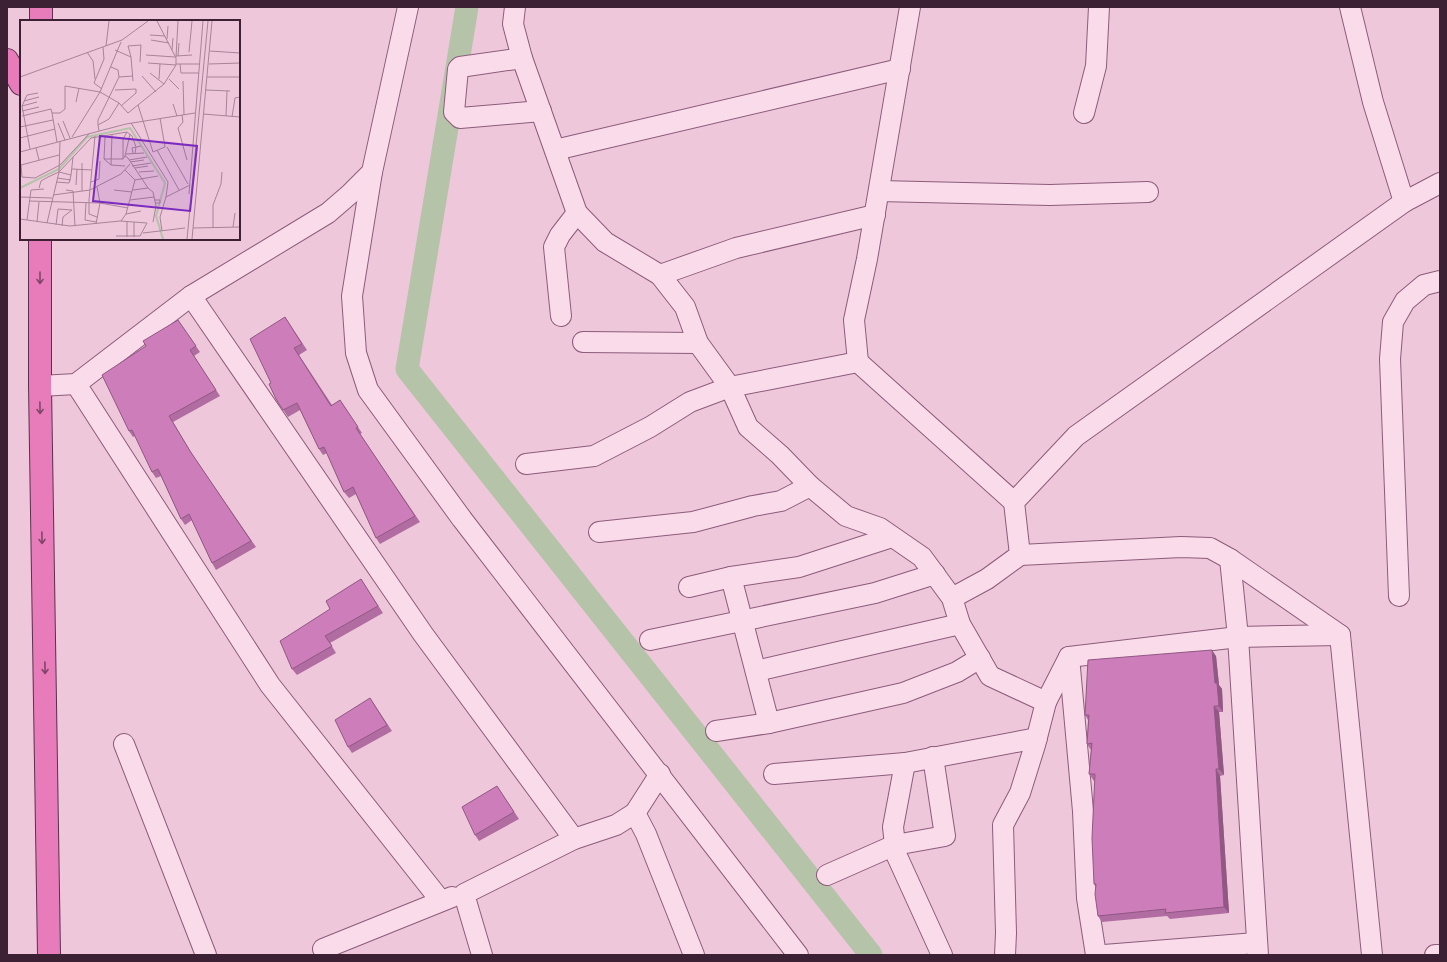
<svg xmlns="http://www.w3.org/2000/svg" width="1447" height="962" font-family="'Times New Roman',serif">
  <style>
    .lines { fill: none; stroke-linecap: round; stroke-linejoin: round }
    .canal { stroke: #b5c3a9; stroke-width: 23 }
    .minor-casing { stroke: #8c5c7b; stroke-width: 22 }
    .trunk-casing { stroke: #5a304e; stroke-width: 24 }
    .minor { stroke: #f9dbea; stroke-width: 20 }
    .trunk { stroke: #e87cba; stroke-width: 22 }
    .wall { fill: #b16ca1 }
    .shaded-wall { fill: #905883 }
    .building { fill: #ce7dbb; stroke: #905883 }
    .oneway { stroke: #814569 }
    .inset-river { fill: none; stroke: #b5c3a9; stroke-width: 2 }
    .inset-road { fill: none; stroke: #a78498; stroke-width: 1 }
    .view { fill: #7b2cbf; fill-opacity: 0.15; stroke: #7b2cbf; stroke-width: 2 }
    .inset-edge { fill: none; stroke: #3c2033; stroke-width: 2 }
  </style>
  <rect width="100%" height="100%" fill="#efc7db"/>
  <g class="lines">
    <path class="canal" d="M467,7L407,369L871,955"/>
    <g class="minor-casing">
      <g id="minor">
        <path d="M515,7L513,24L522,58L577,213L605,242L660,275L736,248L875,215"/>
        <path d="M1350,7L1373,102L1404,202"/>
        <path d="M522,58L460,67L458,69L454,112L460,118L541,111"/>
        <path d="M1084,113L1096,66L1099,7"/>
        <path d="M555,150L900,69"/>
        <path d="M372,172L352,296L356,353L368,390L462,519L798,955"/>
        <path d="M879,191L1050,195L1148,192"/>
        <path d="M660,275L685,307L698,343L730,387L748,427L780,455L810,486L846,516L880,528L922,557L952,598L960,624L990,676L1046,702L1069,657L1238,637L1340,635"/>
        <path d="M191,296L423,634L574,839"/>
        <path d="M561,316L554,247L560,235L577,213"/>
        <path d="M583,342L698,343"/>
        <path d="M858,362L854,320L867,259L910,7"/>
        <path d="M76,384L270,685L441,901"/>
        <path d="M40,386L76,384L191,296L328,213L350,194L372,172L408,7"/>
        <path d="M526,464L594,456L650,427L690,402L730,387L858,362L1014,502"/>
        <path d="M599,532L693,522L753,506L781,501L810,486"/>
        <path d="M1020,555L1181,547L1210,548L1230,559L1238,637L1258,955"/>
        <path d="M1230,559L1340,635L1372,955"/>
        <path d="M731,577L769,723"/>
        <path d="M689,587L731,577L799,567L892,537"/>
        <path d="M1399,596L1390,359L1393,322L1405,301L1424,285L1440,281"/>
        <path d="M952,598L987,579L1020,555L1014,502L1076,436L1404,202L1440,183"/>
        <path d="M650,640L875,593L935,574"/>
        <path d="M1069,657L1083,811L1087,898L1096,955"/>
        <path d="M756,671L960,624"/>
        <path d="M716,731L769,723L903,693L957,672L980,658"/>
        <path d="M124,744L206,955"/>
        <path d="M905,763L893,827L896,854L942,955"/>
        <path d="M774,774L905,763L1037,738"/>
        <path d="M635,813L660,774"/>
        <path d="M827,875L895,845L945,836L933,757"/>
        <path d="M323,949L452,897"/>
        <path d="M482,955L464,894L574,839L616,825L635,813L646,834L694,955"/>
        <path d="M1005,955L1006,933L1003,825L1020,793L1035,745L1046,702"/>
        <path d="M1104,955L1256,943"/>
        <path d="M1435,955H1440"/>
      </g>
    </g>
    <g class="trunk-casing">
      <g id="trunk">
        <path d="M41,21V7"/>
        <path d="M7,60L21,84"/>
        <path d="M40,239V386L49,955"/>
      </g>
    </g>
    <use href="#minor" class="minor"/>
    <use href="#trunk" class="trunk"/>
  </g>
  <g class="wall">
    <path d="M285,317L307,350L299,355L332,405L340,400L362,433L360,434L420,522L380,544L376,538L356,494L349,498L344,492L327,453L323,455L319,449L300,410L288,417L276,399L271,383Z"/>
    <path d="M178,320L200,352L194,356L220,396L173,422L194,457L256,547L216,570L212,563L192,520L185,525L181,519L161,476L156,478L152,472L135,436L133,437L129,431Z"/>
    <path d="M361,579L383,613L330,643L336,653L297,675L292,669L330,609Z"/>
    <path d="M1216,656L1219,685L1222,689L1223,712H1219L1224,775L1220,776L1229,913L1170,919L1167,916L1102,922L1098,916L1095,886L1094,884L1095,780L1094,781L1089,774L1091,750L1087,744L1088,720L1085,715Z"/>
    <path d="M370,698L392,731L352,753L348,747Z"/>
    <path d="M501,792L519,819L479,841L475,835Z"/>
  </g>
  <g class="shaded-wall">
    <path d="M1212,650L1216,656L1219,685L1222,689L1223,712L1219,706L1215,683Z"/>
    <path d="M1214,706L1219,712L1224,775L1219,769Z"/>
    <path d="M1216,769L1220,776L1229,913L1224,907Z"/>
  </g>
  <g class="building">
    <path d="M285,317L302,344L294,348L331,406L340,400L358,427L356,428L415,516L376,538L353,487L344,492L324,447L319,449L297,403L283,410L276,399L269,384L271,383L250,339Z"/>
    <path d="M178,320L196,346L190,350L216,390L169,416L190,451L251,541L212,563L189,514L181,519L158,469L152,472L132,430L129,431L102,375L146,346L143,341Z"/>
    <path d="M361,579L378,606L325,636L332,646L292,669L280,641L330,609L326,601Z"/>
    <path d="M1212,650L1215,683H1217L1219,706H1214L1219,769H1216L1224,907L1165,913L1166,909L1098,916L1095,894L1096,884H1094L1092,838L1095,774H1089L1092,743L1087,744L1089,715H1085L1088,660Z"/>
    <path d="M370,698L387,725L348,747L335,720Z"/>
    <path d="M497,786L514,812L475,835L462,807Z"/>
  </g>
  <defs><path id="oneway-shaft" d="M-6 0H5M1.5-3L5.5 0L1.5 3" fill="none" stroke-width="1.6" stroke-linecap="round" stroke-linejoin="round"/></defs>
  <g class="oneway">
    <use href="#oneway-shaft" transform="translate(40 278) rotate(90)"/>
    <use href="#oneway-shaft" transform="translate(40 408) rotate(89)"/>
    <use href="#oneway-shaft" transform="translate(42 538) rotate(89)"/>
    <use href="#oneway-shaft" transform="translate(45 668) rotate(89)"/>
  </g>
  <g transform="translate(20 20)">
    <rect width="220" height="220" fill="#efc7db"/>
    <path class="inset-river" d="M0,168L39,149L67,117L110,108L145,163L136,196L143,219"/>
    <path class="inset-road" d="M130,15L145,16M147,19L148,6M131,20L149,23M101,22L80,72L99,83L108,93L144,64L156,45V38L137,1M86,26L89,1M95,30L111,37L108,26L121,25L120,42M152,30L153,18M190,31L220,33M67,32L73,41L75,59M169,32L172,1M126,35L155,37M156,36L172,35M158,36L159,23M111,37L113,61M156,37L158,1M128,43L156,45M156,44H179M160,44L161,53H179M189,44L220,43M91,47L98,50L99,57M130,53L144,64M122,56L136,72M0,57L102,20L128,1M187,57H220M139,59L140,44M149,59L159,69M163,61L164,95M82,69L74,63L84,39L83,27M95,70L116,69V73L101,86M186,70L210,71M4,81L19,77M56,82L59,68M153,84L157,96M118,85L133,132L145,127L140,98M2,86L7,75L18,73M2,91L19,87M32,93L37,122M183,94L220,97M162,95L163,102L158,108L167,140M2,96L31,89L32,93H40L45,89V66L80,72L52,117M206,96L207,71M212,97L215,78L220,77M43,101L50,118M38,103L45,120M111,103L148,162L146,177M78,105V100L99,57L113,56M0,107L33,100M79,111L78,105L89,99L99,83M92,114L91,145L105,146M75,116L69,180V194L77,197M85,117L84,139L91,145M0,118L35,109M147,127L168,164M16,128L19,140M10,129L2,86L17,82M137,130L159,170M0,132L106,104L175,93M113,133L112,128L121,126M106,134L124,133M105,136L110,114M84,139H103L105,136L108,138L128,168M103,139V119L107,112M109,140L127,137M110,142L124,140M1,145L2,157L15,158L40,145L69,114M1,145L39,135M112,146L131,143M115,148L128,146M52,149L72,150M105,150L115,160L138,156M39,152L40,121M119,152L134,151M37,158L51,160M36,162L49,163L51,155M71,162L79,159L80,141M56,165L57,149M19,168L21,161L28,157L39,152L51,155L53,137M46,170L53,171L55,206M94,170L112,172M113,170L128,168L133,172L136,186L133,202M62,171V143M169,174L183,1M33,175L70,170L101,154L110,144M0,177L32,178M110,180L134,177M134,180H140V183H135M9,181L80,183L108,188M66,183L65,200L76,202M106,194L121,191M0,199L50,206L100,201L127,203L120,216H96M7,200L11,170L24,169M101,201L106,194L115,160M17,202L19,182M114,202V217M27,203L39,152L71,118L107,112L112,116L116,127L115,133M76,204L80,183L77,167M36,205L38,189L52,190M42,206L43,197L52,190M213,207L215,193M173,208L220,207M193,208V185L201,164L202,152M142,211L140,197L146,177L170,165M123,213L165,208M107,217V202M167,219L188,1M172,219L192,1"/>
    <path class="view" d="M80,116L177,126L170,191L73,181Z"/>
    <rect width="220" height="220" class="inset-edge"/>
  </g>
  <rect width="1447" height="962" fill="none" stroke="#3c2033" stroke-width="16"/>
</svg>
